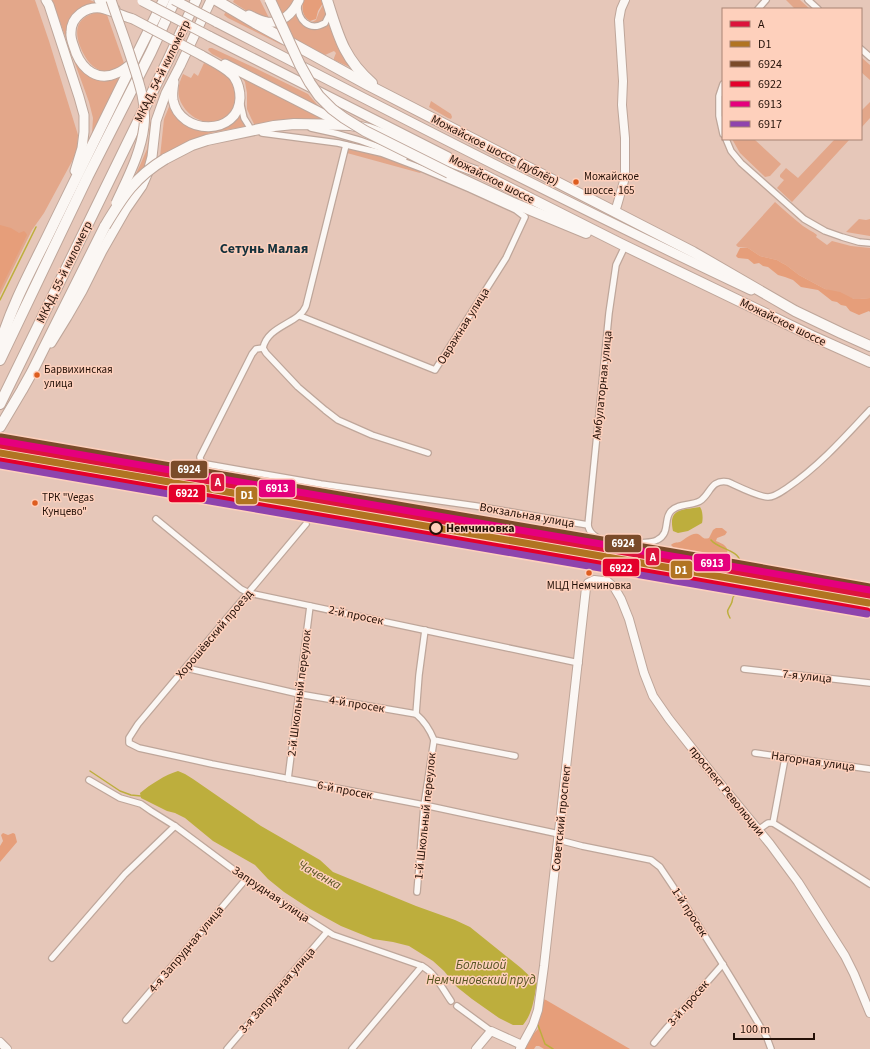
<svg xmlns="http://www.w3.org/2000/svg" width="870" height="1049" font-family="'Source Sans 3',sans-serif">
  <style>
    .green { fill: #e3a78a }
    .forest { fill: #e69e7a }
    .water { fill: #bdae3d }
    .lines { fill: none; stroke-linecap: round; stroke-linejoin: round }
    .stream { stroke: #bdae3d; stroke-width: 1.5 }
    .street-casing { stroke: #bea69a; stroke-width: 8 }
    .secondary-casing { stroke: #bea69a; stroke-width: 10 }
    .primary-casing { stroke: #bea69a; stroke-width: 11 }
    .highway-casing { stroke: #bea69a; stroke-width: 12 }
    .street { stroke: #fbf7f4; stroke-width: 5.5 }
    .secondary { stroke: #fbf7f4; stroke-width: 8 }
    .primary { stroke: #fbf7f4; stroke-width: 9 }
    .highway { stroke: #fbf7f4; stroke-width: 10 }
    .primary-bridge-casing { stroke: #bea69a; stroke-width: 11; stroke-linecap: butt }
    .highway-bridge-casing { stroke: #bea69a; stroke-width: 12; stroke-linecap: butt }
    .primary-bridge { stroke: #fbf7f4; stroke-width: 9 }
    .highway-bridge { stroke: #fbf7f4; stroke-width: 10 }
    .rail-1-casing { stroke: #fed0bc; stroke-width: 10 }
    .rail-2-casing { stroke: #fed0bc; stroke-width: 10 }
    .rail-3-casing { stroke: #fed0bc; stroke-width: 10 }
    .rail-4-casing { stroke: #fed0bc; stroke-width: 10 }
    .rail-5-casing { stroke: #fed0bc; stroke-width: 10 }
    .rail-6-casing { stroke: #fed0bc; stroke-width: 10 }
    .rail-1 { stroke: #dc143c; stroke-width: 7 }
    .rail-2 { stroke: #b17422; stroke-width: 7 }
    .rail-3 { stroke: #7a4b2a; stroke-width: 7 }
    .rail-4 { stroke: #e4002b; stroke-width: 7 }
    .rail-5 { stroke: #e5007d; stroke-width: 7 }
    .rail-6 { stroke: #8e44ad; stroke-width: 7 }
    .bus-dot { fill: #dd5d1f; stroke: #fed0bc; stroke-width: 1.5 }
    .stop-dot { fill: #fed0bc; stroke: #241108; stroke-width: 2 }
    .labels { text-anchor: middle; stroke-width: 3; stroke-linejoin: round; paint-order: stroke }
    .bus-label { font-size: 11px; fill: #241108; stroke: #fed0bc; text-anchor: start }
    .street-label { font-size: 12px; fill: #241108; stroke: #fed0bc }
    .stop-label { font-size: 12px; font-weight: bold; fill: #241108; stroke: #fed0bc; text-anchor: start }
    .water-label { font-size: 13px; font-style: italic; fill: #595623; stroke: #fed0bc }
    .quarter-label { font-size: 14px; font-weight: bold; fill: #14313c; stroke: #fed0bc }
    .line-badge { stroke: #fed0bc; stroke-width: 1.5 }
    .badge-label { font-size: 11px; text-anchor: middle; font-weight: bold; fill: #fff }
  </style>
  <rect width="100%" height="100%" fill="#e6c7b9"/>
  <g class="green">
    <path d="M0,0H35L49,41L78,135L77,152L44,213L32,230L0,295Z"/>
    <path d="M52,0H90L101,5L84,9L69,34L93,75L126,73L92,134L93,118L89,102Z"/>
    <path d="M234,0H260L269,18C255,18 244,9 233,2Z"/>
    <path d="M274,0H297L282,16Z"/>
    <path d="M786,0H800L810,9H795Z"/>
    <path d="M324,3L328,11L323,22L317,23L312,22L316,20L319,12Z"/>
    <path d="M99,12H106L125,66C121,68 115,72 111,72C94,73 85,59 80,46C73,27 79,16 99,12Z"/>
    <path d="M225,12L279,39L282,45L228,18L224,15L225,13Z"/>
    <path d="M297,13C300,17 303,24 307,27C316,32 326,28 332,22L356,70L334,60V58L336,53L334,51L325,55L291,37L284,22L291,18Z"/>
    <path d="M209,48H212L255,68L308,94L322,110L212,54L208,50Z"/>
    <path d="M861,57L870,65V80L861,72Z"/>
    <path d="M204,63C211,66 229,75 233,80C235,82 235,87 236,89C238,95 237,98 235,104C234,106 234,110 232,112C231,114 229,115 227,116C213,128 192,121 183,106C176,95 178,85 183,74L191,78L194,73L198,76Z"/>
    <path d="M239,74L330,122L255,126L251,118L247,109V93L245,82Z"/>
    <path d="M431,101L451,114L452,117L451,119L448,118L429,107Z"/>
    <path d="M171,102L174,109L211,130L223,128L234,122L241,114L248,126L210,133L185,143L160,157L164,119Z"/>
    <path d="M870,102V118L861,128V111Z"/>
    <path d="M159,107L146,167L134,178L141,163L147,149L149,136L150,123Z"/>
    <path d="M732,139H754L781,164L770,176L765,177L740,153Z"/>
    <path d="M835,139H850L792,202L777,188L784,180L780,177V175L786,168L798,178Z"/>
    <path d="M349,147L383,155L420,170L421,172L420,173L347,153V150Z"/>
    <path d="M775,202C784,210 793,218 803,226C807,229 812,231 817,235L816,237L827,245L832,241L851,246L870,248V298L859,299H854L825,289L799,275L786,265L782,263L777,260L760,256L748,248L738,247L736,245Z"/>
    <path d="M859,219L866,220L870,219V236L846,232Z"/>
  </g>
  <g class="forest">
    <path d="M303,0H322L323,3L318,11L316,19L310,21C302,16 302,9 303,0Z"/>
    <path d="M0,225L11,228L19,233L24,231L26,233L27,235L0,290Z"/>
    <path d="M740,248H748L760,256L777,260L782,263L786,265L799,275L825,289L840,292L854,299H859L870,298V312L869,311L859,315L850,311L846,306L841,305L837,302L832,301L818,290L801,287L793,280L785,277L778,275L768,267L763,266L759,263L754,264L748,259L738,258L736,256Z"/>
    <path d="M716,528H722L727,532L725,535L717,538L716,541C723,544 729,546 727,554L720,559L688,554L683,550L677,551L671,545C674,542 676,543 680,542C685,539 692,532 698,534C703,536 702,540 709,538L713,530Z"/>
    <path d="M3,833L8,835L13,833L15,834L17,842L0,862V846L3,841L1,835Z"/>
    <path d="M543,999L546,1000L630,1049H544L539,1046H536L534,1049H524L533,1034L538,1029V1018Z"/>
  </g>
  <g class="water">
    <path d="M700,507C703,511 703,519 702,523L688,531L678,533L673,531C668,508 682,510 700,507Z"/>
    <path d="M178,771L185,774L193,779L261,826L320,860L333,872L416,906L455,920L470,927L521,968L537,983C534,998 533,1013 523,1025H513L499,1018L472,999L457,987L444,971L433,961L409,946L393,942L373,939L341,926L310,909L284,892L268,879L255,865L213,841L185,818L175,813L167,811L141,798L140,793C151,784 165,775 178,771Z"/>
  </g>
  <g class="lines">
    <g class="stream">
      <path d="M0,300L36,227"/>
      <path d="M711,540C718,549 738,550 740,561"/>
      <path d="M730,618C725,609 729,610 732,602C732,602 733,596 734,596"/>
      <path d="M90,771L120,791L131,795L141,796"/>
      <path d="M538,1025L545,1044L553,1049"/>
    </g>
    <g class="street-casing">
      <g id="street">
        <path d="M808,0L818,9"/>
        <path d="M298,3C297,20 309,32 325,23L330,13"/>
        <path d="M758,9L766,0"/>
        <path d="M861,49L870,57"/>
        <path d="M723,84L719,96V116L723,134"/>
        <path d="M241,105L244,118L249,126"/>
        <path d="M311,128C343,134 375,144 404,158"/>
        <path d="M262,133L338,143L381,153L423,169L470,189L516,210L525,217L506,258L435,370L300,316"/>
        <path d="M726,139L731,151L741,163L804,219L825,231L842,237L859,242L870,243"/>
        <path d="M346,145L306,306C299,324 268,325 263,348L266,353L298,387L325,410L338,420L372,435L428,453"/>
        <path d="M625,246L616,265L609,313L588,525C591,545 625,543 639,543C645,542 652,543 657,540C671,533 663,519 671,511C679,503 691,506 700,501C711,494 710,479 728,482C737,486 758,497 768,497C775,497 781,492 787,488C819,466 844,438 870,410"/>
        <path d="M263,348L256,349L252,354L200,457C200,461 202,462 206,464L321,484L476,506L588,525"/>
        <path d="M156,519L241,589L249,593L579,663"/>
        <path d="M306,524L138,724L129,738V743L139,748L212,764L424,805L559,834"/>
        <path d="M186,668L299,694L416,714C423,720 430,730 434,740L515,756"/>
        <path d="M744,669L870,683"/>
        <path d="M416,714L419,675L425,630"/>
        <path d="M755,753L870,769"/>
        <path d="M288,779L310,606"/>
        <path d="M89,780L120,798L141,804L151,811L175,826L246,879L333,935L422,966C436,974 442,988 451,1001"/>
        <path d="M773,823L785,758"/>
        <path d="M758,830L768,823H773L789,833L870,884"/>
        <path d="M559,840L582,846L651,860L660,867C698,923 733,980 767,1038L771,1049"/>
        <path d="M417,892L424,805L434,740"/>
        <path d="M52,958L125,874L175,826"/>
        <path d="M457,1006L491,1031"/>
        <path d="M126,1020L246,879"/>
        <path d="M654,1043L664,1031L723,964"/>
        <path d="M227,1049L327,932"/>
        <path d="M352,1049L422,966"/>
      </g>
    </g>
    <g class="secondary-casing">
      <g id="secondary">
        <path d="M615,212L618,202L624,181L625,172V138L622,105L623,81L619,20L621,9L625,0"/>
        <path d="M0,1042L7,1049"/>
        <path d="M476,1049L491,1031L522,1045"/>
        <path d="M520,1049L533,1025L538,1010L544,966L586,588L588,583L594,580L603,581H607L614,587L621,599L629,619L644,673L653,696L669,719L714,776L770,844L798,882L845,956L854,974L870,1013"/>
      </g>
    </g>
    <g class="primary-casing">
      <g id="primary">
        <path d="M46,0L49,5L79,97L84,115V132L82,148L75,171"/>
        <path d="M99,0L115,9"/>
        <path d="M249,15C255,18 261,21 267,22C282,24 293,13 299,0"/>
        <path d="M216,22C394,114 571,205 751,290"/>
        <path d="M209,36L448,157"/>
        <path d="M132,63C127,67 123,71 117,73C98,82 83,70 76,53C74,46 70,39 71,32C71,17 86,6 101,8C111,10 122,16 133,19"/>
        <path d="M225,64L329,117L348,124"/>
        <path d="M174,82C173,88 172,94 173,100C180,136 239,136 240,98C240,91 238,83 234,77C227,68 211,61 201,55"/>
        <path d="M51,343L67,317L82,291L102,251L126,209L142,186L148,172L152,157L156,121L166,93L180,66L211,0"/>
      </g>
    </g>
    <g class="highway-casing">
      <g id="highway">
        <path d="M216,0L255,23L368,85L693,252L795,311L841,333L870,346"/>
        <path d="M327,0C338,34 343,58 372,83"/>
        <path d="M165,159L192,145L207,140L274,126L294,124L351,125L369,129L400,140L432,155L478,172L621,244L812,336L870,362"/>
        <path d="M449,173L511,202L586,233"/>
        <path d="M0,345C12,303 35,263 54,223C90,149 127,74 164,0"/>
        <path d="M0,360L88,176L151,52L175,0"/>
        <path d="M0,404L168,60L196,0"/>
        <path d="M0,427L22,390L32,372L105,226"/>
      </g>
    </g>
    <use href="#street" class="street"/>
    <use href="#secondary" class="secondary"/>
    <use href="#primary" class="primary"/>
    <use href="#highway" class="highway"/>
    <g class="primary-bridge-casing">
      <g id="primary-bridge">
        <path d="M111,0C117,18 124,36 130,55C137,77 147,101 144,126C141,153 127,179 116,203"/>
        <path d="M174,0L216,22"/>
        <path d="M142,1L209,36"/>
        <path d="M133,19L201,55"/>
      </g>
    </g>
    <g class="highway-bridge-casing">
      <g id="highway-bridge">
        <path d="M270,0L300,65L310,83L319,96L332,109L344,118L365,131L449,173"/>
        <path d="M105,226C123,196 135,177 165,159"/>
      </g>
    </g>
    <use href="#primary-bridge" class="primary-bridge"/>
    <use href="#highway-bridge" class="highway-bridge"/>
    <g class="rail-1-casing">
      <path id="rail-1" d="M0,445L695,564L870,595"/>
    </g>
    <g class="rail-2-casing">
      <path id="rail-2" d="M0,453L694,572L869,603"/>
    </g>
    <g class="rail-3-casing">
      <path id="rail-3" d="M1,437L696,556L870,587"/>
    </g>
    <g class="rail-4-casing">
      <path id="rail-4" d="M0,461L692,580L867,611"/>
    </g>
    <g class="rail-5-casing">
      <path id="rail-5" d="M1,441L870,590"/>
    </g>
    <g class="rail-6-casing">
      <path id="rail-6" d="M0,465L867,614"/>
    </g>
    <use href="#rail-1" class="rail-1"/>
    <use href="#rail-2" class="rail-2"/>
    <use href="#rail-3" class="rail-3"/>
    <use href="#rail-4" class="rail-4"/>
    <use href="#rail-5" class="rail-5"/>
    <use href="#rail-6" class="rail-6"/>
  </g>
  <g class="bus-dot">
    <circle cx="576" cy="182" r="3.5"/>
    <circle cx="37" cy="375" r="3.5"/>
    <circle cx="35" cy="503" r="3.5"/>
    <circle cx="589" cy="573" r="3.5"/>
  </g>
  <circle class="stop-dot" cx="436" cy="528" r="6"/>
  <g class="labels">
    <g class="bus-label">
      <text x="584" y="180">Можайское<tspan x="584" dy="14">шоссе, 165</tspan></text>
      <text x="44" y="373">Барвихинская<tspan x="44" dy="14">улица</tspan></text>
      <text x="42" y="501">ТРК "Vegas<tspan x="42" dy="14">Кунцево"</tspan></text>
      <text x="589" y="589" text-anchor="middle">МЦД Немчиновка</text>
    </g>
    <g class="street-label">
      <text transform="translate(162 71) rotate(-64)" y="4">МКАД, 54-й километр</text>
      <text transform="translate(495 150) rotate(27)" y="4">Можайское шоссе (дублёр)</text>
      <text transform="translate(492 179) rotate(27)" y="4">Можайское шоссе</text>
      <text transform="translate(64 272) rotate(-64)" y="4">МКАД, 55-й километр</text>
      <text transform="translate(783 322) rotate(26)" y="4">Можайское шоссе</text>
      <text transform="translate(463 326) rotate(-58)" y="4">Овражная улица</text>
      <text transform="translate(602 385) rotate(-84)" y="4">Амбулаторная улица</text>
      <text transform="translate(527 515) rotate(10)" y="4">Вокзальная улица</text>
      <text transform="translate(356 615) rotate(12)" y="4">2-й просек</text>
      <text transform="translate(214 634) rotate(-50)" y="4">Хорошёвский проезд</text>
      <text transform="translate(807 676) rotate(6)" y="4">7-я улица</text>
      <text transform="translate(299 693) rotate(-83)" y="4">2-й Школьный переулок</text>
      <text transform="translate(357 704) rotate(9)" y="4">4-й просек</text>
      <text transform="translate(813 761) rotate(8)" y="4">Нагорная улица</text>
      <text transform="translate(345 790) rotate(11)" y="4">6-й просек</text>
      <text transform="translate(727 791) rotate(51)" y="4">проспект Революции</text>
      <text transform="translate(425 816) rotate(-84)" y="4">1-й Школьный переулок</text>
      <text transform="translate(561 818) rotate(-84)" y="4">Советский проспект</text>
      <text transform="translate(271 894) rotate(34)" y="4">Запрудная улица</text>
      <text transform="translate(690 912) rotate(57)" y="4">1-й просек</text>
      <text transform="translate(186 949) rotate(-50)" y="4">4-я Запрудная улица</text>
      <text transform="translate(277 990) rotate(-49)" y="4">3-я Запрудная улица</text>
      <text transform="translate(688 1003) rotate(-49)" y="4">3-й просек</text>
    </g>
    <g class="stop-label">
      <text x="446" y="532">Немчиновка</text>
    </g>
    <g class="water-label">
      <text transform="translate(320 874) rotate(29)" y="5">Чаченка</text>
      <text x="481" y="969">Большой<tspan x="481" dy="15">Немчиновский пруд</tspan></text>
    </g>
    <g class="quarter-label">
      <text x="264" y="253">Сетунь Малая</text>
    </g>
  </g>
  <g class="line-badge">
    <rect x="170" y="460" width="38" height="19" rx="4" fill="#7a4b2a"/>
    <rect x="210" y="473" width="15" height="19" rx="4" fill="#dc143c"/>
    <rect x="258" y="479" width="38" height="19" rx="4" fill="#e5007d"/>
    <rect x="168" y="484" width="38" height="19" rx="4" fill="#e4002b"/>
    <rect x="235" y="486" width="23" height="19" rx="4" fill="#b17422"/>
    <rect x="604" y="534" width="38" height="19" rx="4" fill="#7a4b2a"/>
    <rect x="645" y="547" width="15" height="19" rx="4" fill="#dc143c"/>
    <rect x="693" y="553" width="38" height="19" rx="4" fill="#e5007d"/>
    <rect x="602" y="558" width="38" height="19" rx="4" fill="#e4002b"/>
    <rect x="670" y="560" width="23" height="19" rx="4" fill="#b17422"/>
  </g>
  <g class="badge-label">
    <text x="189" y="473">6924</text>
    <text x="218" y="486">A</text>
    <text x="277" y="492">6913</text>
    <text x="187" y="497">6922</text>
    <text x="247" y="499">D1</text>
    <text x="623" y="547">6924</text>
    <text x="653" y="561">A</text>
    <text x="712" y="567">6913</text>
    <text x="621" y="572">6922</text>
    <text x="681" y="574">D1</text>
  </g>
  <rect x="722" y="8" width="140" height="132" fill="#fed0bc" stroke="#a78474"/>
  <rect x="730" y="21" width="20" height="6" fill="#dc143c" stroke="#a78474"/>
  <text x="758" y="28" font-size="12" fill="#241108">A</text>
  <rect x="730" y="41" width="20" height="6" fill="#b17422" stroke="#a78474"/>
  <text x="758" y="48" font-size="12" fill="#241108">D1</text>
  <rect x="730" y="61" width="20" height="6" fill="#7a4b2a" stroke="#a78474"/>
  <text x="758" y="68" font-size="12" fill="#241108">6924</text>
  <rect x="730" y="81" width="20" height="6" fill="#e4002b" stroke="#a78474"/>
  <text x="758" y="88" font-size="12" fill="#241108">6922</text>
  <rect x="730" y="101" width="20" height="6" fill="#e5007d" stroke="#a78474"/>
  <text x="758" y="108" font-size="12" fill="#241108">6913</text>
  <rect x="730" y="121" width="20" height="6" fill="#8e44ad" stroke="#a78474"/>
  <text x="758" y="128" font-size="12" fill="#241108">6917</text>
  <path d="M734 1033v6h80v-6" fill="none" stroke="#241108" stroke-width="2"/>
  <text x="740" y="1033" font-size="12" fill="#241108" stroke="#fed0bc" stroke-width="3" paint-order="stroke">100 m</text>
</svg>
